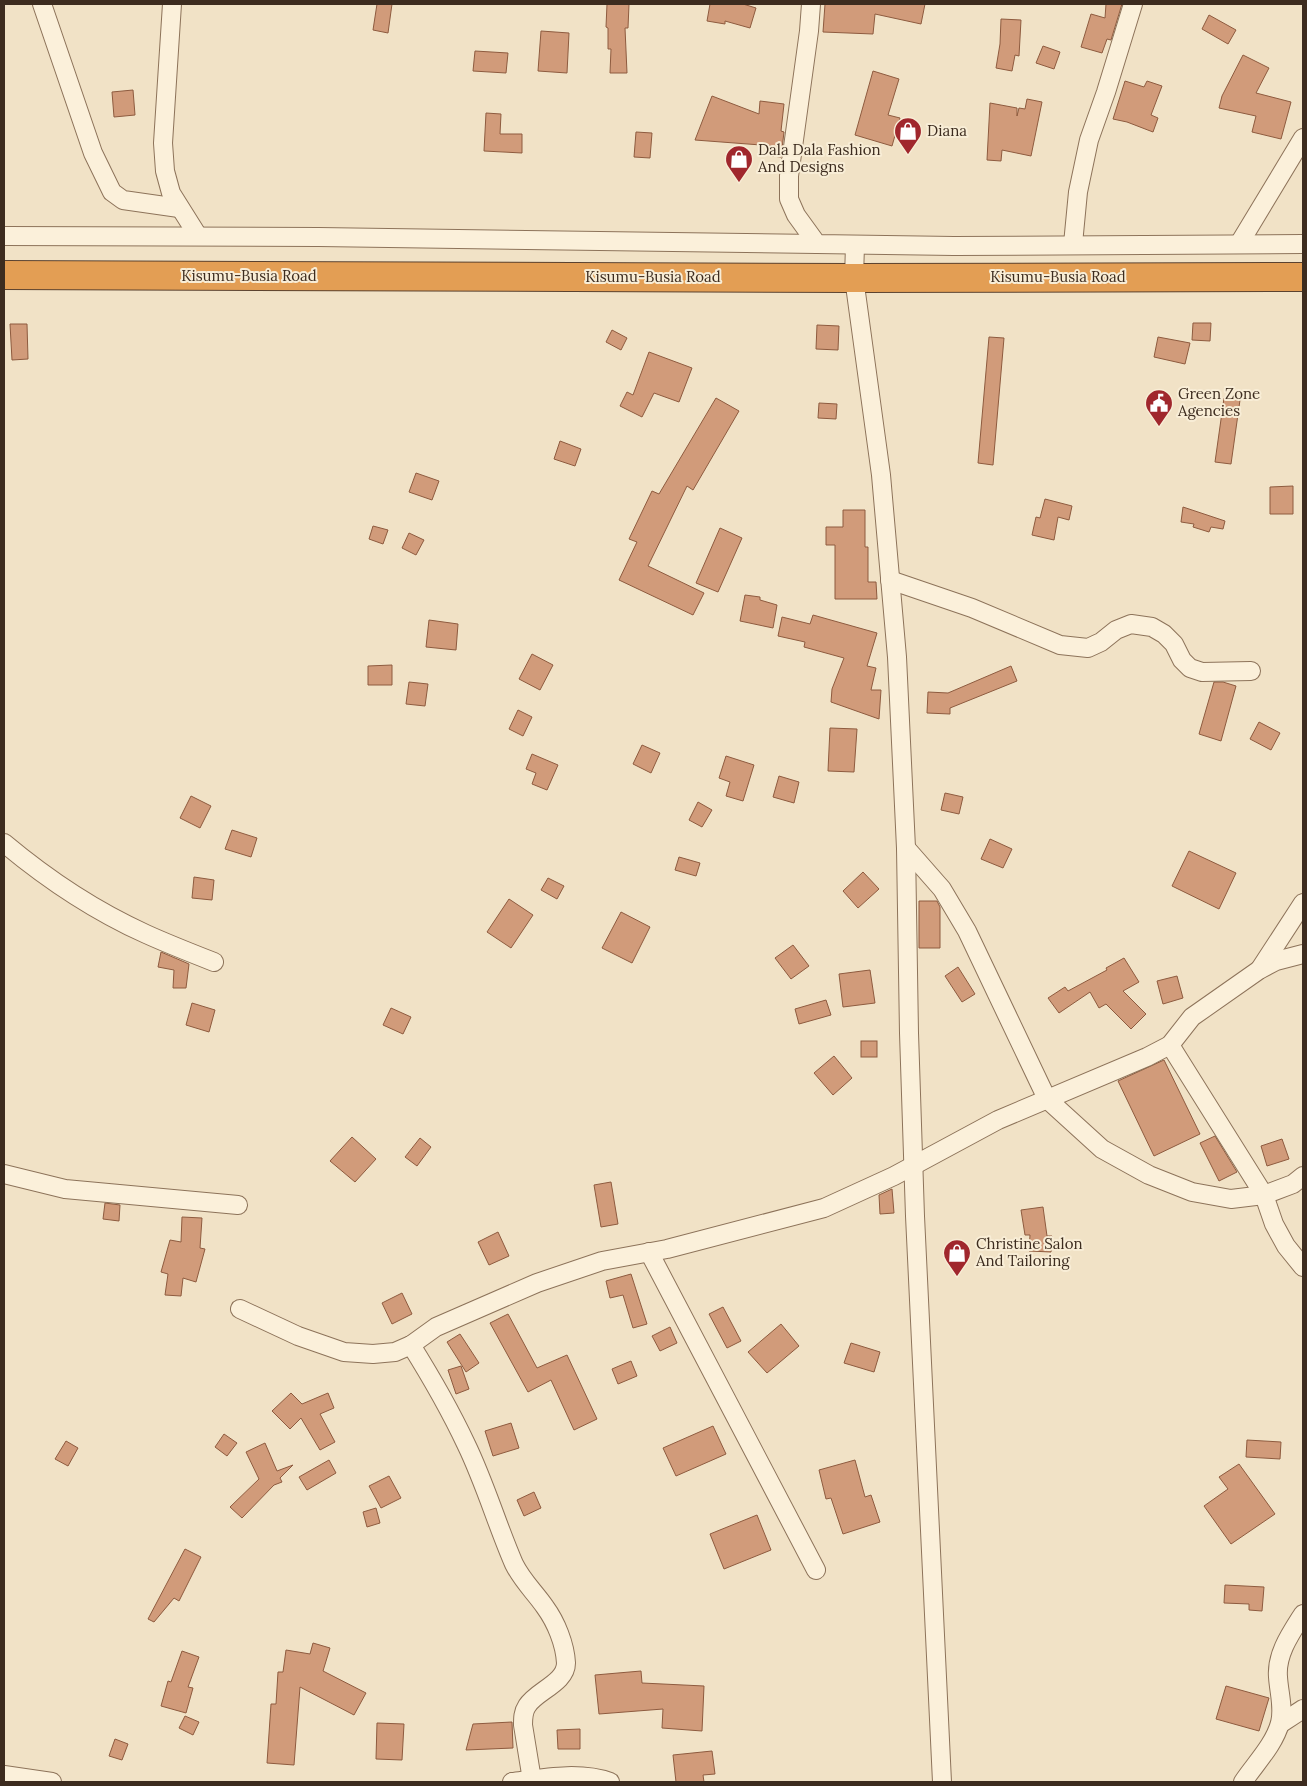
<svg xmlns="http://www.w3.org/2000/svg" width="1307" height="1786" font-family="Lora,serif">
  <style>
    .building { fill: #d19b7a; stroke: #8e5b3f }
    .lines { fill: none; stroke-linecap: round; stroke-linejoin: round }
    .street-casing { stroke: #8d735a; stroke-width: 20 }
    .highway-casing { stroke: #5b422f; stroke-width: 30 }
    .street { stroke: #fbf0da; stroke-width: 18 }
    .highway { stroke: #e39e54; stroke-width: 28 }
    .labels { text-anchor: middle; stroke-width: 4; stroke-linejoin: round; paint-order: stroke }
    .poi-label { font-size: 15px; fill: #3d2c1f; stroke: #f8edd6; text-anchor: start }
    .street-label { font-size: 15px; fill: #3d2c1f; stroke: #f8edd6 }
  </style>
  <rect width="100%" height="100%" fill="#f1e2c6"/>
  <g class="building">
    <path d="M377,4H392L388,33L373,30Z"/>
    <path d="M607,4H629L628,28H625L627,73H610L611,49H608V28L606,27Z"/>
    <path d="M710,4H743L756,8L750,28L725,21V24L707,21Z"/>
    <path d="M825,4H925L921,24L875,14L873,34L823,32Z"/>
    <path d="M1106,4H1122L1111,40L1107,39L1102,53L1081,47L1091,14L1105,18Z"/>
    <path d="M1209,15L1236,30L1228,44L1202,29Z"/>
    <path d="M1001,19L1021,20L1019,56L1015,55L1012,71L996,68L1000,44Z"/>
    <path d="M541,31L569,33L567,73L538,71Z"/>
    <path d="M1043,46L1060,52L1054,69L1036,63Z"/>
    <path d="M475,51L508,53L506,73L473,71Z"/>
    <path d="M1243,55L1269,68L1256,93L1291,102L1281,139L1252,132L1256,116L1219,108L1222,96Z"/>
    <path d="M873,71L899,79L888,115L900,118L892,146L855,135Z"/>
    <path d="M1125,81L1144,87L1147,81L1162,86L1151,115L1158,118L1153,132L1127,122L1113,119Z"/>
    <path d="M133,90L135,115L114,117L112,92Z"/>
    <path d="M712,96L759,114L760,101L784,104L781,131L784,132L781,157L772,156L774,146L695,140Z"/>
    <path d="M1027,99L1042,102L1031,156L1002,150L1001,161L987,160L990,103L1017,108V116L1019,108L1025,109Z"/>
    <path d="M486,113L501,114L500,134H522V153L484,151Z"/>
    <path d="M636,132L652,133L650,158L634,157Z"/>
    <path d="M1193,323H1211L1210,341L1192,340Z"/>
    <path d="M10,324H27L28,359L12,360Z"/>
    <path d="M817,325L839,326L838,350L816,349Z"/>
    <path d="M612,330L627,338L621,350L606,342Z"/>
    <path d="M989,337L1004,338L993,465L978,463Z"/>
    <path d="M1158,337L1190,343L1185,364L1154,357Z"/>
    <path d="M649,352L692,368L679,402L654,393L642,417L620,406L627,392L633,395Z"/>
    <path d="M716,398L739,411L693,490L687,486L648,566L704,593L693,615L619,580L637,542L629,539L652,491L659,494Z"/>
    <path d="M1224,398L1240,400L1231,464L1215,462Z"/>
    <path d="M819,403L837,404L836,419L818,418Z"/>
    <path d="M560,441L581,449L575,466L554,459Z"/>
    <path d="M416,473L439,481L432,500L409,492Z"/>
    <path d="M1293,486V514H1270V487Z"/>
    <path d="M1045,499L1072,506L1069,520L1058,517L1054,540L1032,535L1036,517L1040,518Z"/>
    <path d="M1183,507L1225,521L1223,529L1211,527L1209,532L1193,527L1194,524L1181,522Z"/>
    <path d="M843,510H865V547H868V582H876L877,599H835V545H826V527H843Z"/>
    <path d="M373,526L388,530L383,544L369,539Z"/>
    <path d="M720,528L742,538L718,592L696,583Z"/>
    <path d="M409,533L424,540L416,555L402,548Z"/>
    <path d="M745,595L760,597V600L777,605L773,628L740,621Z"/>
    <path d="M813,615L877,633L867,666L876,668L871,690H881L879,719L831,702L832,689L844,658L804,647L805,642L778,636L782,617L810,624Z"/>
    <path d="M429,620L458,624L456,650L426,647Z"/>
    <path d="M532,654L553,665L540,690L519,679Z"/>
    <path d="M392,665V685H368V666Z"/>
    <path d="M1011,666L1017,681L950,708V714L927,713L928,692L948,693Z"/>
    <path d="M409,682L428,684L425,706L406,704Z"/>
    <path d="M1214,682H1223L1236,686L1221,741L1199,734Z"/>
    <path d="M518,710L532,717L523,736L509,729Z"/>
    <path d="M1259,722L1280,733L1271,750L1250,739Z"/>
    <path d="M830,728L857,729L854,772L828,771Z"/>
    <path d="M642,745L660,753L651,773L633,764Z"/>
    <path d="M532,754L558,765L547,790L532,784L536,773L526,769Z"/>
    <path d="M726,756L754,765L743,801L726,796L730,782L719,778Z"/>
    <path d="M779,776L799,782L794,803L773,797Z"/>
    <path d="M945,793L963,797L959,814L941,810Z"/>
    <path d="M191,796L211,806L200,828L180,818Z"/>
    <path d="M698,802L712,810L702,827L689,820Z"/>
    <path d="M232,830L257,838L251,857L225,849Z"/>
    <path d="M990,839L1012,849L1003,868L981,859Z"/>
    <path d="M1189,851L1236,873L1219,909L1172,886Z"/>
    <path d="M679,857L700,863L696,876L675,870Z"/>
    <path d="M863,872L879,889L858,908L843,891Z"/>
    <path d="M194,877L214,880L212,900L192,898Z"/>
    <path d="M548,878L564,886L557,899L541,890Z"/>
    <path d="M509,899L533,915L511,948L487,932Z"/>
    <path d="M919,901H937L940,907V948H919Z"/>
    <path d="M621,912L650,927L632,963L602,948Z"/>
    <path d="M793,945L809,966L791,979L775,958Z"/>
    <path d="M161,952L189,964L186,988H173L174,970L158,967Z"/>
    <path d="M1124,958L1139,982L1123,991L1146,1014L1131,1029L1106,1004L1099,1008L1090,992L1059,1013L1048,998L1065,987L1068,991L1107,970L1106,968Z"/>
    <path d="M958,967L975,994L962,1002L945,976Z"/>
    <path d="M870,970L875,1003L843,1007L839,974Z"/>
    <path d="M1177,976L1183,998L1163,1004L1157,981Z"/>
    <path d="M826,1000L831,1015L799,1024L795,1009Z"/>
    <path d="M192,1003L215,1010L209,1032L186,1025Z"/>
    <path d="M391,1008L411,1017L403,1034L383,1025Z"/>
    <rect x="861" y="1041" width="16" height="16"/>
    <path d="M834,1056L852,1078L833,1095L814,1073Z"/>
    <path d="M1164,1060L1200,1134L1154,1156L1118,1081Z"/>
    <path d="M1215,1136L1237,1172L1219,1181L1200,1143Z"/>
    <path d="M352,1137L376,1159L355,1182L330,1161Z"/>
    <path d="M420,1138L431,1147L417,1166L405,1157Z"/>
    <path d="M1282,1139L1289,1159L1267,1166L1261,1146Z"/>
    <path d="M611,1182L618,1224L601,1227L594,1185Z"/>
    <path d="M892,1189L894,1213L880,1214L879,1195Z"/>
    <path d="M105,1203L120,1205L119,1221L103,1219Z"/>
    <path d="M1043,1207L1047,1236H1052L1051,1252L1029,1251L1030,1235H1025L1021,1210Z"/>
    <path d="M182,1217L202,1218L200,1248L205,1249L196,1282L183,1278L181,1296L165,1295L168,1274L161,1272L170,1240L181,1242Z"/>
    <path d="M498,1232L509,1256L489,1265L478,1242Z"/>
    <path d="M631,1274L647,1324L633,1328L623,1295L610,1298L606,1281Z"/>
    <path d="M402,1293L412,1314L392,1324L382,1303Z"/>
    <path d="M723,1307L741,1341L727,1348L709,1314Z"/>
    <path d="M508,1314L537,1368L567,1355L597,1419L574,1430L551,1380L528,1392L490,1323Z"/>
    <path d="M781,1324L799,1346L767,1373L748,1352Z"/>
    <path d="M670,1327L677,1343L660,1351L652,1336Z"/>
    <path d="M460,1334L479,1363L466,1372L447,1342Z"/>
    <path d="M851,1343L880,1352L874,1372L844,1363Z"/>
    <path d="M631,1361L637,1376L618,1384L612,1369Z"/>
    <path d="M461,1366L469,1389L456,1394L448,1370Z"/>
    <path d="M291,1393L302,1404L328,1393L334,1408L320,1414L335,1442L320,1450L301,1418L290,1429L272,1411Z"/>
    <path d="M511,1423L519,1448L493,1456L485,1431Z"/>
    <path d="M713,1426L726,1454L676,1476L663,1448Z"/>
    <path d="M224,1434L237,1443L227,1456L215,1447Z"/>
    <path d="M1247,1440L1281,1442L1280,1459L1246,1457Z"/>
    <path d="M66,1441L78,1448L68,1466L55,1459Z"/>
    <path d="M265,1443L277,1471L293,1465L280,1478L282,1482L274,1485L242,1518L230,1507L259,1479L246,1452Z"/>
    <path d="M329,1460L336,1473L307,1490L299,1477Z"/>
    <path d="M855,1460L865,1497L871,1495L880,1522L843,1534L831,1498L826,1499L819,1470Z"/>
    <path d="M1239,1464L1275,1514L1231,1544L1204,1506L1228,1489L1219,1477Z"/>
    <path d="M389,1476L401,1498L381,1508L369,1486Z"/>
    <path d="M534,1492L541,1508L524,1516L517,1500Z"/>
    <path d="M376,1508L380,1523L367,1527L363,1512Z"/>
    <path d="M757,1515L771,1550L724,1569L710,1534Z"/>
    <path d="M185,1549L201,1557L179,1601L174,1598L154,1622L148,1619Z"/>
    <path d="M1225,1585L1264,1587L1262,1611L1249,1610V1604L1224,1603Z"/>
    <path d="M313,1643L330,1648L323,1671L366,1693L354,1715L300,1687L294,1765L267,1763L271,1704H276L278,1672H283L286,1650L310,1654Z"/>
    <path d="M182,1651L199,1657L188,1687L193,1688L186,1713L161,1706L168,1681L171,1682Z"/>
    <path d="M641,1671L642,1683L704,1686L702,1731L662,1728L663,1709L599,1714L595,1675Z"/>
    <path d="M1226,1686L1269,1698L1259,1731L1216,1719Z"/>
    <path d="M185,1716L199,1722L193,1735L179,1728Z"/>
    <path d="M512,1722L513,1748L466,1750L473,1724Z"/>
    <path d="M377,1723L404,1724L402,1760L376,1759Z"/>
    <path d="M580,1729V1749H558L557,1730Z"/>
    <path d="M115,1739L128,1744L122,1760L109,1756Z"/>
    <path d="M712,1751L715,1774L703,1775L704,1782H676L673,1755Z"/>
  </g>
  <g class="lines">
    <g class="street-casing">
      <g id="street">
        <path d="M42,4L93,153L112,192L123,200L179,208"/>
        <path d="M172,4L163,143L165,171L171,193L198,236"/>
        <path d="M811,4L809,31L789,176V199L796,215L817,244L954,246L1303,244"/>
        <path d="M4,236L319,237L817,244"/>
        <path d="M1073,244L1078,192L1089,140L1106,92L1133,4"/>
        <path d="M1239,244L1303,138"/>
        <path d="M855,245L854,278L881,475L897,657L906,848L909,1033L915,1216L942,1782"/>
        <path d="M890,580L972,608L1060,645L1088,648L1101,642L1116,630L1131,624L1152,627L1164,634L1174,644L1182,660L1190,668L1202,672L1251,671"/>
        <path d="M4,843C47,879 95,911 146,934C168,944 191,953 214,962"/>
        <path d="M906,848L942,889L967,931L1047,1099L1102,1149L1149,1175L1192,1192L1231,1199L1264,1195L1293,1184L1303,1176"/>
        <path d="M1260,969L1303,903"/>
        <path d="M1170,1045L1264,1195L1274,1224L1286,1246L1303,1267"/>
        <path d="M4,1174L65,1189L238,1205"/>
        <path d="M649,1252L816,1570"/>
        <path d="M240,1309L298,1336L344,1352L373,1354L395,1352L411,1345L436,1327L537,1283L602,1261L667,1249L824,1208L894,1176L998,1120L1147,1057L1170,1045L1192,1017L1259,970L1276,961L1303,954"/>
        <path d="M411,1345C431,1377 450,1410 466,1444C485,1483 497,1525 514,1564C523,1582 534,1591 545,1607C556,1622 565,1644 566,1663C566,1683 536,1691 527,1706C523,1712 523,1718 523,1725L532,1780"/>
        <path d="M1280,1724L1303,1709"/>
        <path d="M4,1775L52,1782"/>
        <path d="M512,1782C543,1778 580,1771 610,1782"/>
        <path d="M1243,1782C1255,1764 1274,1745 1280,1723C1284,1708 1279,1693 1278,1677C1276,1654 1291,1633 1303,1614"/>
      </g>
    </g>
    <g class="highway-casing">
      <path id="highway" d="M4,275L854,278L1303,277"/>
    </g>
    <use href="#street" class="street"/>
    <use href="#highway" class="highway"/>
  </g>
  <defs>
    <g id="shop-pin" transform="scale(1.4375)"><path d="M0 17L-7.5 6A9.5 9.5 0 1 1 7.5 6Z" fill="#a0272d" stroke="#f8edd6"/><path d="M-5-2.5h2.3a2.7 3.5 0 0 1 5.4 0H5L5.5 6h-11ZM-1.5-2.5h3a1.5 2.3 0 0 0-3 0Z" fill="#fff"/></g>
    <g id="civic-pin" transform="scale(1.4375)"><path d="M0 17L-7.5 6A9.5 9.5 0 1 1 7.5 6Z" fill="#a0272d" stroke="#f8edd6"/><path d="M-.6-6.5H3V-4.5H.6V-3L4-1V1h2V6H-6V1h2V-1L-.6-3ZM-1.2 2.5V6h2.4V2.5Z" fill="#fff"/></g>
  </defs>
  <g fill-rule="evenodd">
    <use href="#shop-pin" x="908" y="131"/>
    <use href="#shop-pin" x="739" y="159"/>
    <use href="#civic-pin" x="1159" y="403"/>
    <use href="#shop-pin" x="957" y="1253"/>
  </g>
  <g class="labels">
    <g class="poi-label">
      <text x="927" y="136">Diana</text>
      <text x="758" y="155">Dala Dala Fashion<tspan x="758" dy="17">And Designs</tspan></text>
      <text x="1178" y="399">Green Zone<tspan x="1178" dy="17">Agencies</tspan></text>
      <text x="976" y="1249">Christine Salon<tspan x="976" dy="17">And Tailoring</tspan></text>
    </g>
    <g class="street-label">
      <text x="249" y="281">Kisumu-Busia Road</text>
      <text x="653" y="282">Kisumu-Busia Road</text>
      <text x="1058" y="282">Kisumu-Busia Road</text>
    </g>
  </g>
  <rect width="1307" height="1786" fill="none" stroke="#3d2c1f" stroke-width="10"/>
</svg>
